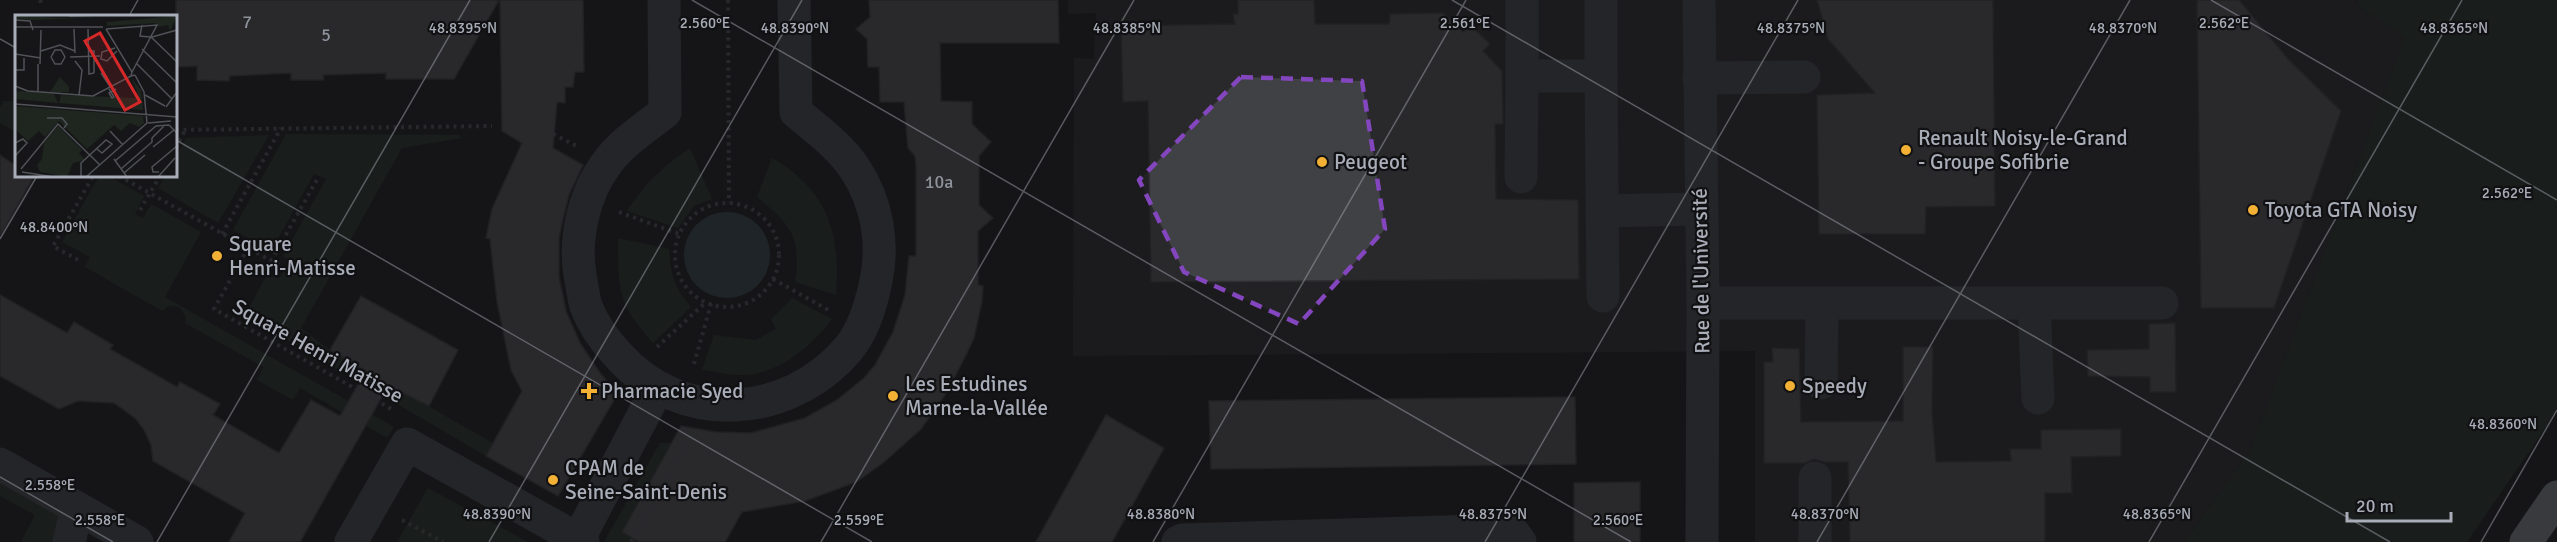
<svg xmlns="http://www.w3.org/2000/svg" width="2557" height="542" font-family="Signika,sans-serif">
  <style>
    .built { fill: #222225 }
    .green { fill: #1e261f }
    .water { fill: #2c353c }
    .building { fill: #404145; stroke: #303034; stroke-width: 1.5 }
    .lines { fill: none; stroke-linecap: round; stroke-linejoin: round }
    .path { stroke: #3d3f44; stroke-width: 4; stroke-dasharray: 3 4.5; stroke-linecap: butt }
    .minor { stroke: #37383d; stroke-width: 33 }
    .highway { stroke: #63666e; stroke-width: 33 }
    .marked { fill: none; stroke: #8446be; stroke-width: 4.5; stroke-dasharray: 12 8; stroke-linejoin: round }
    .ticks { fill: none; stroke: #a8adb8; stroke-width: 1.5; stroke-opacity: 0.45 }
    .poi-dot { fill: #f2b134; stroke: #111113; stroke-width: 2 }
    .labels { text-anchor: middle; stroke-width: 4.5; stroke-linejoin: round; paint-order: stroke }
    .number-label { font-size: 18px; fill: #8e929b }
    .poi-label { font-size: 21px; fill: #a8adb8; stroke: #111113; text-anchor: start }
    .street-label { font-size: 21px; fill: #a8adb8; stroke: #111113 }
    .inset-road { fill: none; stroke: #505258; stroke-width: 1.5 }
    .view { fill: #d62828; fill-opacity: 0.15; stroke: #d62828; stroke-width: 3 }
    .inset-edge { fill: none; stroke: #a8adb8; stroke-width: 3 }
    .ticks-label { font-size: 15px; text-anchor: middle; fill: #a8adb8; stroke: #111113; stroke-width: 4.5; stroke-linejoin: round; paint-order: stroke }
  </style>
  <rect width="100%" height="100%" fill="#161618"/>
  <path class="built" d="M1068,0H2355L2361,8L2405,37L2250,451L2184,542H1755V351L1073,356L1074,58L1094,59L1096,13L1068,14Z"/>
  <g class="green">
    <path d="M2356,0H2557V411L2467,542H2184L2250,451L2405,37L2361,8Z"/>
    <path d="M4,101H16V132L0,123V108Z"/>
    <path d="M286,134L459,135L462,138L402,148L301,328L330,350L493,443L486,456L245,315L268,273L279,279L289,260L283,256L326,179L314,174L271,251L233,230Z"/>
    <path d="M269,135L218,223L158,188L165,176H176V157L186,138Z"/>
    <path d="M690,148L712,199L694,206L678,228L627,211C645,184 663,166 690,148Z"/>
    <path d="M772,158C828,190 841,234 836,295L795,282C802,237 791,225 757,197Z"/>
    <path d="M99,176H108L144,196L135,214L143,218L151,204L201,232L165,297L394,427L387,438L300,388L293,400L257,380L263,367L185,323L186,317L179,307L168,306L162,311L85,267L90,257L62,242Z"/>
    <path d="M618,238L669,249C671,276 674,287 691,307L653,343C616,301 619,292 618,238Z"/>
    <path d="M792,298L832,319C811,347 777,376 739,375C727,375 714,371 702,370L714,335L756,340L776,329L771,319Z"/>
    <path d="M660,443H672L622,532L639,542H604Z"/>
    <path d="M0,473L63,517L61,542H21L35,515L0,496Z"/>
    <path d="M428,488L528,542H397Z"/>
  </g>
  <circle class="water" cx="727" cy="255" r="43"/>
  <g class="building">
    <path d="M176,0H499L454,79H386V73L323,75L324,80H291V73L230,76L229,81L197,80V66L176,67Z"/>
    <path d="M500,0H583L584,72H575L573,87H565V103L557,102L553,148L583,165L569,195L563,219L559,238V277L566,311L580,343L600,373L618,393L558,496L486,456L522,391L511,370L497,302L490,239L486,238L492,209L522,143L502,131Z"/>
    <path d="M869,0H1058L1059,43H940L941,101L972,102V124L991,142L979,156V205L993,218L978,231V285L983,286L982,301L974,338L966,355L947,392L921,429L883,463L856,482L805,501L742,512L725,542H639L622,532L681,426L716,432L751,433L805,418L837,400L864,378L875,365L893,332L905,295L909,256H916V166L915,156L908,148L904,102H880L879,67H868L867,39L856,29L870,17Z"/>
    <path d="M1238,0H1314L1315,24H1389L1390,14L1443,13L1463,32L1471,26L1490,44L1483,51L1502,71L1503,124H1495L1496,199L1578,200L1579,279L1151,282L1148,101L1123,102L1121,26L1235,24L1233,14H1238Z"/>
    <path d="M1817,0H1993L1995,206L1926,207L1925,234H1819L1817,95L1875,93L1828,39Z"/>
    <path d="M2197,0H2239L2288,59L2341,111L2274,308H2201Z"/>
    <path d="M0,155L16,166V176L33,178L0,237Z"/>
    <path d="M0,295L67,333L74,322L113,345L110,349L177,387L180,382L220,404L213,415L279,453L311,400L340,416L366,371L330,350L361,296L458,350L429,406L388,386L300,542H229L245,513L153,461L151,445L144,430L136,419L124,410L114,403L78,401L59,409L0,376Z"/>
    <path d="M2175,323L2176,392H2150V377L2088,376L2087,350L2149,349V324Z"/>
    <path d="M1903,347H1933L1932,412L1936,462L2011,461L2010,449H2041V430L2121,429V456L2071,457L2072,493H2045V542H1850L1848,462H1825L1814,459L1805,463H1764V362H1773L1772,348L1799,349L1801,422L1903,421Z"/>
    <path d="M1575,397L1576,464L1211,469L1209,401Z"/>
    <path d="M1106,415L1164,448L1112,542H1036Z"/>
    <path d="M1640,482V542H1574V483Z"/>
  </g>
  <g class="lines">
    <g class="path">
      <path d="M40,0L42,6"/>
      <path d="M728,0L729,203"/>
      <path d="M176,130L492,126"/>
      <path d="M553,134L577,146"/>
      <path d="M176,148L185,130"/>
      <path d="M119,176L279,265"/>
      <circle cx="727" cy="255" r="52"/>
      <path d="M140,210L160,176"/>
      <path d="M619,212L679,234"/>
      <path d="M222,234L281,128"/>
      <path d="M248,248L214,309L395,411"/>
      <path d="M78,260L53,246L93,176"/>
      <path d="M271,261L318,178"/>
      <path d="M773,279L832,312"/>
      <path d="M657,347L705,303"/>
      <path d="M694,364L711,304"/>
      <path d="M402,520L443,542"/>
      <path d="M631,542L691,436"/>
    </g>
    <g class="minor">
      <path d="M664,0L665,112C646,127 621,143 607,163C584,193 574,238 580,275C582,285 583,296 586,306C593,325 604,340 618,355C681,426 788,420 849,348C864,329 871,305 876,281C884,243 877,202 855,169C840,146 816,129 796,112L794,0"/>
      <path d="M1522,0V76H1601L1603,296"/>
      <path d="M1601,0V76"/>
      <path d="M1699,0L1703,303L1702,542"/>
      <path d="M1699,78L1804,77"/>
      <path d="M1521,177L1522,76"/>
      <path d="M1602,211L1700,209"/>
      <path d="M1703,303H2162"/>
      <path d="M2034,303L2038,398"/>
      <path d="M1821,383L1822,303"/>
      <path d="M0,464L137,542"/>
      <path d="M1815,478V542"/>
      <path d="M69,542L77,508"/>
      <path d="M351,542L407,444L583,542"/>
      <path d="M577,542L657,389"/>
      <path d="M1178,542L1182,540L1511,530L1520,542"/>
    </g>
    <path class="highway" d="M2526,542L2557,497"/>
  </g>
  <path d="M0 0H2557V542H0ZM1241,77L1362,81L1385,229L1299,324L1184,272L1139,180Z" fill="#161618" fill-opacity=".55" fill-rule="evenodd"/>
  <path class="marked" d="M1241,77L1362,81L1385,229L1299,324L1184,272L1139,180Z"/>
  <path class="ticks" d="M692,0L1631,542M1452,0L2390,542M2211,0L2557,200M129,16L138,0M0,39L16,48M176,140L872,542M0,239L37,176M0,477L113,542M157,542L470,0M489,542L802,0M821,542L1134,0M1153,542L1466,0M1485,542L1798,0M1817,542L2130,0M2149,542L2462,0M2481,542L2557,410"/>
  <g class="poi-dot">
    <circle cx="1906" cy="150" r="6"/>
    <circle cx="1322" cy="162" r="6"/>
    <circle cx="2253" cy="210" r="6"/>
    <circle cx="217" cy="256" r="6"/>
    <circle cx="1790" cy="386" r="6"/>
    <path d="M586 382h6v6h6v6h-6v6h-6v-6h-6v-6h6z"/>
    <circle cx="893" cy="396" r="6"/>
    <circle cx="553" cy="480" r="6"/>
  </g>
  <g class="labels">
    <g class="number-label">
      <text x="247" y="28">7</text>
      <text x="326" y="41">5</text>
      <text x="939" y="188">10a</text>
    </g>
    <g class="poi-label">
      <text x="1918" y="145">Renault Noisy-le-Grand<tspan x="1918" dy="24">- Groupe Sofibrie</tspan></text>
      <text x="1334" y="169">Peugeot</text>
      <text x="2265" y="217">Toyota GTA Noisy</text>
      <text x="229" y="251">Square<tspan x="229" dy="24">Henri-Matisse</tspan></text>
      <text x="905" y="391">Les Estudines<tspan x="905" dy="24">Marne-la-Vallée</tspan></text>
      <text x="1802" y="393">Speedy</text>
      <text x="601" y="398">Pharmacie Syed</text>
      <text x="565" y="475">CPAM de<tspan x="565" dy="24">Seine-Saint-Denis</tspan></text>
    </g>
    <g class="street-label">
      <text transform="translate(1701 271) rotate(-91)" y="7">Rue de l'Université</text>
      <text transform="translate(318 351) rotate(29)" y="7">Square Henri Matisse</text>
    </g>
  </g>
  <g transform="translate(15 15)">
    <rect width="162" height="162" fill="#161618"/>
    <path d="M0,0L43,3L90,2L18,5L0,4ZM162,1L155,16L153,10L144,12L140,8L92,11V7ZM45,62L54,72V77H35ZM116,63L126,75L128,95L44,88L46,80L121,83L123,79ZM6,76L39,79L43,88L0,84V77ZM0,91L128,101L129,108L124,112L115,108L106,116L99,110L72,134L44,106L30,122L24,116L13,126L0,114ZM43,111L67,135L64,138L70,145L58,148L52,162L25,157L22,150L27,144L29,128Z" fill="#1e261f"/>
    <path class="inset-road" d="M54,1L88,0M0,5L15,6L18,15M127,10L125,21L135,22M0,12H88M59,14L60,38M73,14L74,59L79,58M91,14L142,10L117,57M91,14L117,57L116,61L120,60M135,21L162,47M137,22L162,15M100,33L87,37L86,44L92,46L102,36M127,34L162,68M26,36L45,30L60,36M73,36H79V58M0,39L26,43M36,42L40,49H46L50,42M36,42L40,35H46L50,42M55,42L85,41M60,46L67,55L64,80M121,48L157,84M23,49V77M25,49L26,15M0,55H9V43M94,69L86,58L96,73M0,71L13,76L78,81L116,61M94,74L96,77L99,82L97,83L94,78L96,77L101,74M130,80L150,91M0,89L162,102M151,92L162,77M32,103H47L52,109L49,113M133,108L156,106M95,116L108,130M0,128L8,124L12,128L0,141M138,132L159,115M99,144L112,162M100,146L141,111L154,110L162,118M6,154L43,109L85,150M106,154L137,127V123L150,110M7,157L39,162M144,157H138L137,152L162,131M109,158L130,140M66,162V148L91,125L97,129L87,138L82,134M71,162L132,108L129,77L120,60M143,162L160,143"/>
    <path class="view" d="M85,18L125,87L110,95L70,26Z"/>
    <rect width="162" height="162" class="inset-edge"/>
  </g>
  <g class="ticks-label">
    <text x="705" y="28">2.560°E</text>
    <text x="1465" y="28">2.561°E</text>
    <text x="2224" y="28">2.562°E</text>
    <text x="463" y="33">48.8395°N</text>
    <text x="795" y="33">48.8390°N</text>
    <text x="1127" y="33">48.8385°N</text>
    <text x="1791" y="33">48.8375°N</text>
    <text x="2454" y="33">48.8365°N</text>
    <text x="2123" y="33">48.8370°N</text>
    <text x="2507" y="198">2.562°E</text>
    <text x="54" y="232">48.8400°N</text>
    <text x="2503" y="429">48.8360°N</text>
    <text x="50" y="490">2.558°E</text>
    <text x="497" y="519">48.8390°N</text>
    <text x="1161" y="519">48.8380°N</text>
    <text x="1493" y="519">48.8375°N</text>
    <text x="1825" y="519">48.8370°N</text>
    <text x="2157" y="519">48.8365°N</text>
    <text x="100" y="525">2.558°E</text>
    <text x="859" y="525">2.559°E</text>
    <text x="1618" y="525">2.560°E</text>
  </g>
  <path d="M2347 512v9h104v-9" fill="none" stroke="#a8adb8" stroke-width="3"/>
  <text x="2356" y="512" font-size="18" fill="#a8adb8" stroke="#111113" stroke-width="4.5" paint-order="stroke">20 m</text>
</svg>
